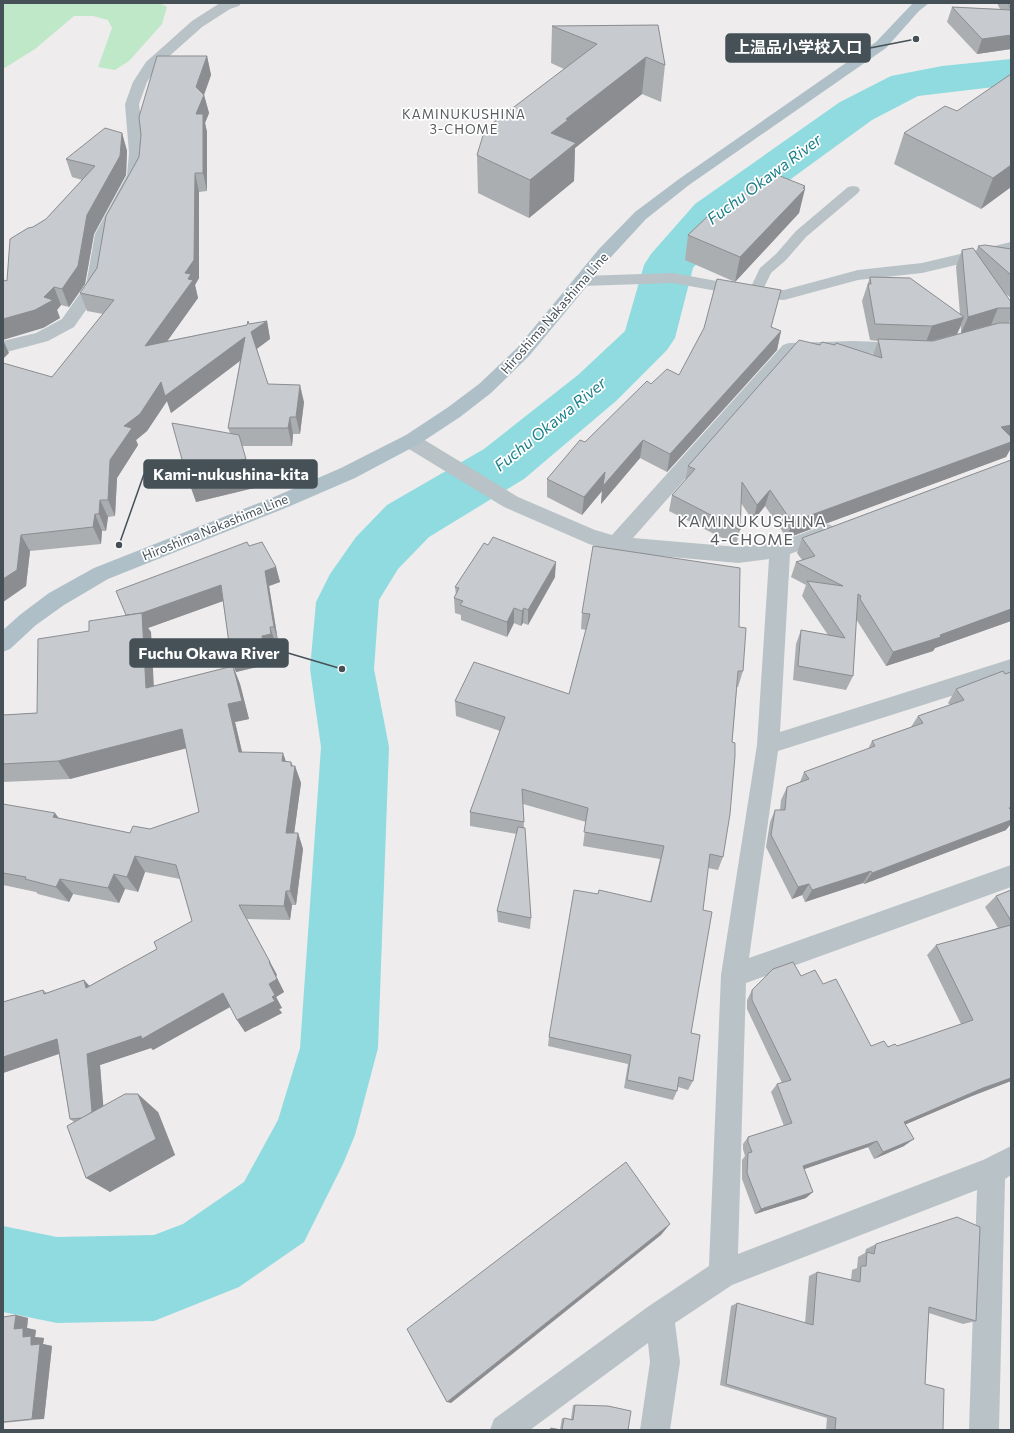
<svg xmlns="http://www.w3.org/2000/svg" width="1014" height="1433" font-family="Commissioner,'Noto Sans JP',sans-serif">
  <style>
    .green { fill: #bee8c8 }
    .lines { fill: none; stroke-linecap: round; stroke-linejoin: round }
    .river { fill: #90dbe0; fill-rule: evenodd }
    .service { fill: #b8c2c7; fill-rule: evenodd }
    .minor { fill: #b8c2c7; fill-rule: evenodd }
    .primary { fill: #aebfc8; fill-rule: evenodd }
    .wall { fill: #abaeb1; fill-rule: evenodd }
    .shaded-wall { fill: #8b8d90 }
    .building { fill: #c7cace; stroke: #8b8d90 }
    .labels { text-anchor: middle; stroke-width: 3.5; stroke-linejoin: round; paint-order: stroke }
    .far-neighbourhood-label { font-size: 13px; letter-spacing: 1px; fill: #595d60; stroke: #fff }
    .far-street-label { font-size: 13px; fill: #465157; stroke: #fff }
    .water-label { font-size: 16px; font-style: italic; fill: #1b7f87; stroke: #fff }
    .neighbourhood-label { font-size: 16px; letter-spacing: 1px; fill: #595d60; stroke: #fff }
    .leader { fill: none; stroke: #465157; stroke-width: 1.5 }
    .callout-dot { fill: #465157; stroke: #fff; stroke-width: 1.5 }
    .callout { fill: #465157; stroke: #465157; stroke-width: 1.5 }
    .callout-label { font-size: 16px; text-anchor: middle; font-weight: bold; fill: #fff }
  </style>
  <rect width="100%" height="100%" fill="#eeecec"/>
  <path class="green" d="M3,3H160L167,7L162,24L129,61L115,70L98,67L112,28L108,20L93,16H74L35,49L3,69Z"/>
  <g class="lines">
    <path class="river" d="M1011,59V85L918,96L872,120L729,224L693,268L675,338L667,350L616,401L524,479L429,537L398,569L379,600L374,669L389,747L378,1048L355,1135L343,1164L304,1242L239,1287L154,1321L57,1323L3,1312V1226L57,1237L154,1235L183,1224L244,1182L278,1120L300,1048L321,747L310,669L316,602L330,574L356,537L387,505L484,449L578,375L625,331L644,265L651,254L695,204L840,102L891,76L942,66Z"/>
    <path class="service" d="M853,186L858,187L860,190L858,193L806,237L786,260L771,273L760,296L755,298L750,296L748,293L760,268L776,254L796,231L848,187Z"/>
    <g class="minor">
      <path d="M220,3H241L239,6L230,9L202,27L156,68L147,82L139,104L145,153L143,175L111,234L102,286L100,290L74,327L48,341L3,353V341L36,333L62,319L86,285L95,234L127,175L129,153L125,104L133,82L146,62L192,21Z"/>
      <path d="M1011,242V252L922,273L858,280L784,300L755,298L673,283L582,286L576,285L574,281L576,277L582,276L673,273L755,288L784,290L858,270L922,263Z"/>
      <path d="M853,341L905,343L911,345L914,349L911,353L905,355L853,353L794,355L633,538L738,547L779,542L828,524L835,527L838,532L835,537L790,554L780,732L1011,659V677L778,751L749,958L1011,865V887L746,983L738,1254L983,1160L1011,1146V1175L1005,1179L999,1430H969L977,1190L732,1285L675,1323L680,1362L670,1430H640L650,1362L648,1343L530,1430H490L494,1419L649,1306L709,1266L721,975L757,745L769,559L738,563L616,552L589,544L504,507L404,446L402,441L404,436L411,434L418,436L518,497L595,530L612,535L783,345L789,343Z"/>
    </g>
    <path class="primary" d="M913,3H929L919,11L886,48L689,185L646,219L611,257L529,356L491,393L460,417L419,444L355,478L288,507L108,579L64,605L36,625L10,649L3,652V630L21,614L49,593L94,568L274,497L341,468L406,435L447,408L479,384L517,348L599,249L635,212L679,179L876,42Z"/>
  </g>
  <g class="wall">
    <path d="M997,3H1011V49L977,54L947,22L952,7L1000,9Z"/>
    <path d="M658,25L665,65L661,102L642,94L575,148L574,181L529,218L478,193L477,155L564,69L551,63L552,26Z"/>
    <path d="M207,56L211,75L204,95L209,113L205,123L207,132V191L199,192V278L195,285L198,298L167,341L267,321L270,339L257,349L268,384L304,402L300,434H293L292,446H242L254,488L196,502L230,433L228,428L240,361L171,413L167,401L147,431L136,440L138,445L117,478L115,516L108,517L106,531H102L101,544L30,551L26,586L3,602L52,377L103,314L87,311L80,293L97,268Z"/>
    <path d="M957,111L1011,187L981,209L894,164L904,133Z"/>
    <path d="M122,133L127,151L126,175L94,234L85,284L69,307L61,305L57,310L60,318L43,328L7,281L33,227L46,219L82,180L72,177L66,159Z"/>
    <path d="M770,180L805,186L799,213L735,282L685,260L688,235L720,219Z"/>
    <path d="M978,246L1011,249V298L1003,292L1011,302V318L1009,323H1011V448L1006,457L787,538L765,506L753,521L741,503L740,530L736,545L669,511L672,495L685,481L688,466L820,345H835L873,355L878,341L870,340L862,301L870,277L960,314L956,267L962,250L976,252ZM991,325H992L957,334L961,326V333Z"/>
    <path d="M771,327L781,331L777,350L667,472L640,458L601,504L602,491L582,515L547,497V479L651,384L679,375Z"/>
    <path d="M1011,460V621L935,648L933,651L886,666L856,619L853,676L846,690L793,680L796,644L801,630L828,635L802,596L806,585L791,577L796,562L802,560L797,553L802,538Z"/>
    <path d="M249,546L276,567L280,582L269,586L278,641L275,642L276,648L266,650L269,664L236,672L231,658L223,601L148,628L151,632L153,686L233,666L240,684L249,719L235,722L242,752L286,762L293,766H295L301,783L294,833H298L303,849L296,905H292L290,920L247,919L270,962L277,975L276,976L284,992L276,997L282,1008L279,1009L282,1013L245,1032L237,1020L230,1006L153,1050L151,1048L100,1065L103,1106L158,1112L175,1155L110,1192L74,1122L70,1119L59,1054L3,1073V1002L43,990L47,993L84,980L89,986L157,949L192,921L180,879L145,872L138,892L125,889L119,903L73,894L69,902L38,894L36,892L3,885V804L58,818L130,833L150,829L199,812L186,748L70,779L3,782V715L37,713L89,631L126,615Z"/>
    <path d="M555,577L528,625L523,623L521,626L514,623L507,637L461,620V615L455,613L454,598L456,595L455,587Z"/>
    <path d="M582,613L739,627L743,671L738,687H737L732,742L723,857L718,870L708,868L703,910L691,1033L693,1081L688,1090L678,1087L677,1091L673,1100L624,1088L628,1064L548,1046L549,1037L598,894L650,902L660,859L583,846L586,822L523,804L524,828L531,918L530,929L498,922L497,911L517,834L470,826V812L500,731L456,716L455,701L569,694L586,630L581,629Z"/>
    <path d="M1003,671L1006,830L864,884L863,883L805,902L802,895L792,899L766,847L770,822L775,810H780L781,800L787,787L800,782L804,772L868,749L872,741L911,727L918,716L950,705L948,703L956,689Z"/>
    <path d="M1011,890V1081L972,1096L906,1124L904,1146L874,1159L868,1147L804,1169L806,1198L755,1214L742,1179V1160L745,1156L743,1149V1144L748,1137L784,1126L771,1092L777,1084L782,1083L747,1009V1000L752,990L801,976L823,984L871,1046H897L961,1024L927,955L936,945L998,928L985,907L996,896Z"/>
    <path d="M876,1244L976,1321L963,1324L929,1313L925,1384L943,1430H826L827,1418L720,1385L731,1306L737,1303L805,1323L809,1276L817,1272L851,1280L852,1270L857,1268L858,1257L865,1253L866,1249Z"/>
    <path d="M16,1315L28,1318L27,1328L36,1330L35,1337L44,1338L43,1344L52,1346L44,1419L3,1423V1317Z"/>
    <path d="M573,1405H575L628,1430H549L550,1428L560,1430L562,1418L571,1419Z"/>
  </g>
  <g class="shaded-wall">
    <path d="M1011,35V49L977,54L982,39Z"/>
    <path d="M207,56L211,75L201,103L204,95L209,113L205,123L207,132V191L203,173L196,114V87Z"/>
    <path d="M646,57L642,94L575,148L574,181L529,218L530,180L551,133L566,119Z"/>
    <path d="M122,133L127,151L126,175L94,234L85,284L69,307L62,289L87,215Z"/>
    <path d="M1011,165V187L981,209L993,178Z"/>
    <path d="M195,173L199,192V278L195,285L198,298L151,364L145,346L185,273Z"/>
    <path d="M805,186L804,190L805,189L799,213L735,282L740,257Z"/>
    <path d="M54,287L61,305L57,310L60,318L43,328L3,340V319L44,297Z"/>
    <path d="M998,308L991,325L961,333L968,317Z"/>
    <path d="M964,317L957,334L926,342L932,326Z"/>
    <path d="M267,321L270,339L255,350L251,332Z"/>
    <path d="M781,331L777,350L667,472L670,454Z"/>
    <path d="M245,337L249,354L171,413L167,401L147,431L136,440L138,445L117,478L115,516L108,500L110,460L124,426L161,382Z"/>
    <path d="M3,340L9,353L3,359Z"/>
    <path d="M300,385L304,402L300,434L296,417Z"/>
    <path d="M290,417L293,434L292,446L288,428Z"/>
    <path d="M1011,425V440L1001,427Z"/>
    <path d="M643,440L640,458L601,504L602,491L582,515L584,497L605,472Z"/>
    <path d="M1011,442V448L1006,457L787,538L792,522Z"/>
    <path d="M246,459L254,488L196,502L186,474Z"/>
    <path d="M770,490L765,506L753,521L757,505Z"/>
    <path d="M100,500L108,517L106,531L99,514Z"/>
    <path d="M95,514L102,531L101,544L93,527Z"/>
    <path d="M21,535L30,551L26,586L3,602V579Z"/>
    <path d="M556,562L555,577L528,625V610Z"/>
    <path d="M276,567L280,582L269,586L278,641L274,627L265,571Z"/>
    <path d="M221,585L226,600L148,628L151,632L155,707L146,688L127,618Z"/>
    <path d="M514,608V623L507,637V622Z"/>
    <path d="M524,608L523,623L521,626L522,611Z"/>
    <path d="M1011,609V621L935,648L933,651L886,666L893,652Z"/>
    <path d="M270,627L275,642L276,648L266,650L269,664L236,672L231,658L262,636Z"/>
    <path d="M233,666L240,684L249,719L235,722L246,769L239,752L228,704Z"/>
    <path d="M182,729L191,747L70,779L58,761Z"/>
    <path d="M283,753L289,770L282,761Z"/>
    <path d="M291,762L295,772V766L301,783L292,849L286,833Z"/>
    <path d="M55,813L67,829L53,817Z"/>
    <path d="M1011,820V824L1006,830L864,884L872,873Z"/>
    <path d="M298,833L303,849L296,905L290,891Z"/>
    <path d="M135,856L145,872L138,892L127,877Z"/>
    <path d="M871,871L863,883L805,902L812,890Z"/>
    <path d="M114,874L125,889L119,903L108,888Z"/>
    <path d="M60,879L73,894L69,902L56,887Z"/>
    <path d="M809,884L802,895L792,899L798,887Z"/>
    <path d="M286,891L292,905L290,920L284,906Z"/>
    <path d="M269,962H270L277,975L276,976L284,992L276,997L282,1008L279,1009L282,1013L245,1032L237,1020L272,997L269,984Z"/>
    <path d="M84,980L96,993L86,988Z"/>
    <path d="M223,993L232,1006L153,1050L151,1048L100,1065L105,1126L92,1116L87,1054Z"/>
    <path d="M57,1039L70,1050L3,1073V1057Z"/>
    <path d="M1011,1078V1081L972,1096L895,1129L904,1122L983,1088Z"/>
    <path d="M138,1094L158,1112L175,1155L110,1192L86,1178Z"/>
    <path d="M914,1139L904,1146L874,1159L883,1152Z"/>
    <path d="M877,1141L868,1147L796,1172L803,1166Z"/>
    <path d="M813,1192L806,1198L755,1214L761,1209Z"/>
    <path d="M670,1224L661,1235L451,1403L447,1402Z"/>
    <path d="M16,1315L28,1318L27,1328L36,1330L35,1337L44,1338L43,1344L52,1346L44,1419H32L31,1345L14,1329Z"/>
  </g>
  <g class="building">
    <path d="M1008,3H1011V35L982,39L952,7L1011,10Z"/>
    <path d="M658,25L665,65L646,57L566,119L568,120L551,133L576,143L530,180L477,155L485,129L597,44L552,26Z"/>
    <path d="M157,56H207L196,87L204,95L196,114H203V173H195L194,260L185,273L191,274L188,279L193,280L145,346L247,325L248,321L249,324L267,321L251,332L268,384L300,385L296,417H290L288,428H228L245,337L165,396L161,382L140,414L124,426L132,428L110,460L108,500H100L99,514H95L93,527L21,535L17,570L3,579V363L52,377L114,300L80,293L97,268L106,216L139,157L141,135L139,117Z"/>
    <path d="M1011,74V165L993,178L904,133L945,106L957,111Z"/>
    <path d="M105,128L122,133L120,156L87,215L78,266L62,289L54,287L44,297L53,300L35,310L3,319V280L7,281L10,239L28,228L33,227L46,219L95,166L66,159Z"/>
    <path d="M775,174L805,186L803,188L805,189L740,257L688,235L709,215L720,219L762,176L770,180Z"/>
    <path d="M985,245L1011,249V275L978,246Z"/>
    <path d="M973,248L1011,302V308H998L968,317L962,250Z"/>
    <path d="M870,277L910,278L964,317L932,326L875,324L868,284H871Z"/>
    <path d="M717,279L781,290L771,327L781,331L670,454L643,440L603,486L605,472L584,497L547,479L580,440L585,442L647,381L651,384L667,369L679,375L704,328Z"/>
    <path d="M999,323H1011V425L1001,427L1011,437V442L792,522L770,490L757,505L742,482L740,530L672,495L695,469L688,466L799,340L820,345L822,342L835,345L836,343L882,358L878,339L933,341Z"/>
    <path d="M172,423L239,435L246,459L186,474Z"/>
    <path d="M1011,460V609L940,635L941,637L893,652L860,599L861,596L858,594L853,676L798,666L801,630L845,638L807,581L843,586L796,562L815,556L802,538Z"/>
    <path d="M493,537L556,562L528,610L524,608L522,611L514,608L507,622L460,605L463,601L454,598L459,588L455,587L484,543L488,545Z"/>
    <path d="M247,542L249,546L262,542L276,567L265,571L274,627H270L271,634L262,636L264,650L231,658L221,585L142,613L126,615L116,591Z"/>
    <path d="M593,546L740,568L739,627L746,628L743,671H738L732,742L735,743V756L730,814L723,857L710,854L703,910L712,912L691,1033L700,1035L693,1081L679,1077L677,1091L627,1080L631,1055L549,1037L574,890L598,894L599,890L651,902L664,846L584,832L588,808L522,789L524,822L470,812L505,717L455,701L474,662L569,694L590,614L582,613Z"/>
    <path d="M142,613L146,688L233,666L242,701L228,704L239,752L283,753L282,761L291,762V766H295L286,833H298L290,891H286L284,906L239,905L270,962H269L277,979L269,984L275,995L272,997L275,1001L237,1020L223,993L142,1039L141,1036L87,1054L92,1112L82,1118L70,1119L57,1039L3,1057V1002L43,990L44,994L84,980L86,988L157,949L154,942L192,921L176,865L135,856L127,877L114,874L108,888L60,879L56,887L25,879L26,877L3,873V804L55,813L53,817L130,833L133,826L150,829L199,812L182,729L58,761L3,764V715L37,713L38,639L89,631V621Z"/>
    <path d="M1003,671L1005,674L1011,672V807L1009,808L1011,810V820L872,873L871,871L812,890L809,884L798,887L771,835L775,810H785L787,787L809,779L804,772L875,746L872,741L923,723L918,716L964,700L956,689Z"/>
    <path d="M518,827L525,828L531,918L497,911Z"/>
    <path d="M1011,890V921L996,896Z"/>
    <path d="M1011,925V1078L983,1088L904,1122L914,1139L883,1152L877,1141L803,1166L813,1192L761,1209L747,1173L748,1153L752,1152L748,1142V1137L792,1123L777,1084L791,1080L752,1000V990L773,969L793,962L801,976L815,970L823,984L836,979L871,1046L884,1041L888,1047L895,1044L897,1046L973,1020L936,945Z"/>
    <path d="M125,1094H138L156,1139L86,1178L67,1126Z"/>
    <path d="M626,1162L670,1224L447,1402L407,1329Z"/>
    <path d="M957,1217L980,1227L976,1321L929,1307L925,1384L944,1389L943,1430H835L836,1418L726,1384L737,1303L813,1325L817,1272L860,1282L861,1266H866L867,1252L874,1254L876,1244Z"/>
    <path d="M16,1315L14,1329L23,1328V1337L31,1336V1345L40,1344L32,1419L3,1422V1317Z"/>
    <path d="M575,1405L608,1406L631,1411L628,1430H562L564,1418L573,1420Z"/>
    <path d="M551,1428L561,1430H550Z"/>
  </g>
  <g class="labels">
    <g class="far-neighbourhood-label">
      <text x="464" y="119">KAMINUKUSHINA<tspan x="464" dy="15">3-CHOME</tspan></text>
    </g>
    <g class="far-street-label">
      <text transform="translate(554 313) rotate(-49)" y="5">Hiroshima Nakashima Line</text>
      <text transform="translate(215 527) rotate(-22)" y="5">Hiroshima Nakashima Line</text>
    </g>
    <g class="water-label">
      <text transform="translate(764 179) rotate(-37)" y="6">Fuchu Okawa River</text>
      <text transform="translate(550 424) rotate(-39)" y="6">Fuchu Okawa River</text>
    </g>
    <g class="neighbourhood-label">
      <text x="752" y="527">KAMINUKUSHINA<tspan x="752" dy="18">4-CHOME</tspan></text>
    </g>
  </g>
  <path class="leader" d="M916 39L870 48M119 545L144 474M342 669L288 653"/>
  <g class="callout-dot">
    <circle cx="916" cy="39" r="4"/>
    <circle cx="119" cy="545" r="4"/>
    <circle cx="342" cy="669" r="4"/>
  </g>
  <g class="callout">
    <rect x="726" y="34" width="144" height="28" rx="4"/>
    <rect x="144" y="460" width="173" height="28" rx="4"/>
    <rect x="130" y="639" width="158" height="28" rx="4"/>
  </g>
  <g class="callout-label">
    <text x="798" y="53">上温品小学校入口</text>
    <text x="231" y="480">Kami-nukushina-kita</text>
    <text x="209" y="659">Fuchu Okawa River</text>
  </g>
  <rect width="1014" height="1433" fill="none" stroke="#465157" stroke-width="8"/>
</svg>
